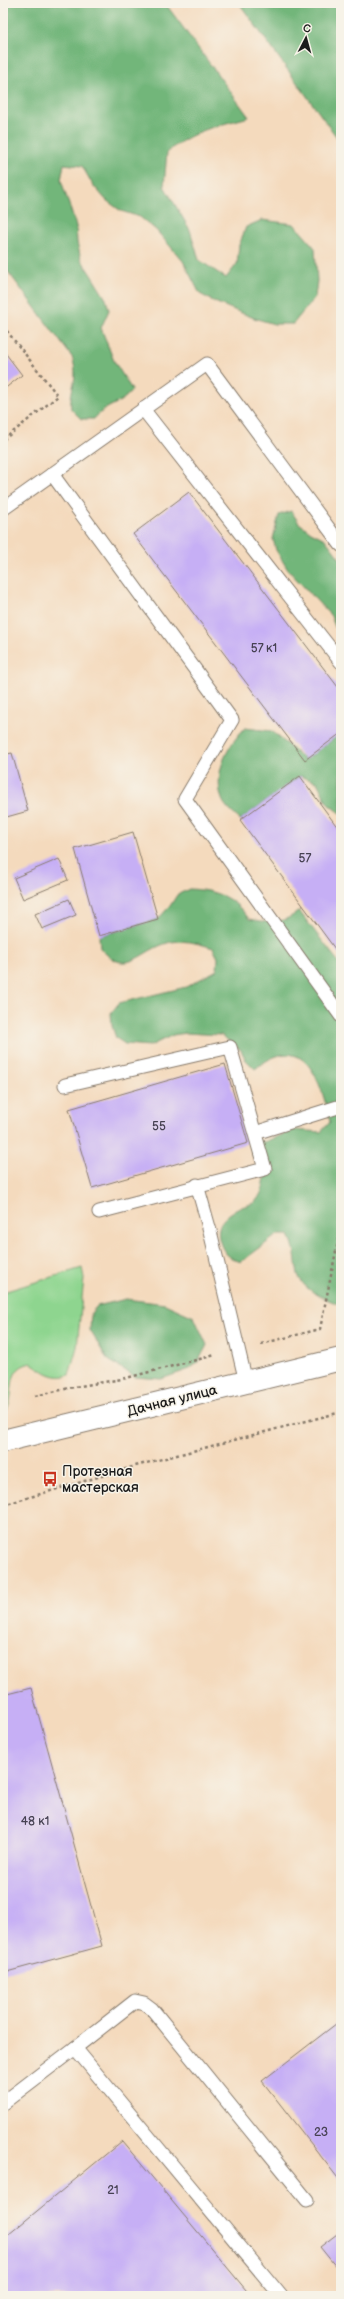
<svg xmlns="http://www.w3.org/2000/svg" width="344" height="2299" font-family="'Balsamiq Sans',sans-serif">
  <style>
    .green { fill: #8ed58f; stroke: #557856 }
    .forest { fill: #72b67a; stroke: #47694b }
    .building { fill: #c6aff5 }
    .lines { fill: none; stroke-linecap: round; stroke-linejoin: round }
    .service-casing { stroke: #887b6c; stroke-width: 15 }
    .tertiary-casing { stroke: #887b6c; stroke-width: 24 }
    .path { stroke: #887b6c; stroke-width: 2.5; stroke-dasharray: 3 3; stroke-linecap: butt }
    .service { stroke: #fff; stroke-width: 13 }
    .tertiary { stroke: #fff; stroke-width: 22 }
    .labels { text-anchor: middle; stroke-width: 3; stroke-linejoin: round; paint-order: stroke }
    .number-label { font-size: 12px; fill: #464152 }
    .street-label { font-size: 14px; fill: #1c1c1c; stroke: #f7f3e8 }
    .poi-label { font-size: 14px; fill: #1c1c1c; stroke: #f7f3e8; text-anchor: start }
  </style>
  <rect width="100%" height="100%" fill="#f7f3e8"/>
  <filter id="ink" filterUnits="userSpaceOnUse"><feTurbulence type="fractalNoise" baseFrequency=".025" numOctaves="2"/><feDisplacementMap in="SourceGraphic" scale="8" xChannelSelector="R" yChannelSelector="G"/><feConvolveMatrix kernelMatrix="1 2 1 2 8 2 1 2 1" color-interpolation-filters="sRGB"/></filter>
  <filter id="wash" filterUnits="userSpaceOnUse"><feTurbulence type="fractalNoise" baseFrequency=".012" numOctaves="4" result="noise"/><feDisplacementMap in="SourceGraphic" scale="16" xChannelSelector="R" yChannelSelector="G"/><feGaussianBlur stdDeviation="0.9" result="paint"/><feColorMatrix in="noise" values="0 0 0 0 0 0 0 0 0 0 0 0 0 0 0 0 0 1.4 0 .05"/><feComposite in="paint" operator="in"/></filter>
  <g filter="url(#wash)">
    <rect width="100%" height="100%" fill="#f4dabd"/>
    <path class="green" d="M82,1268L84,1278L77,1347L69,1375C53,1380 44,1371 31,1363C2,1369 19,1398 3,1416V1292Z"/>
    <g class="forest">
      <path d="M3,3H165L249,117C216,126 194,130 167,152L164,186L190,230L199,260L226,278L237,264L239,245L246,227L262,220L294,224L315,248L317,281L315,297L293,324H274L254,318L217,303L200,294L183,261L156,230L140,217L121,211L106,200L93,185L82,166L64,164L61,180L76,226L77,242L81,259L106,299L109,310L101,328L114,361L132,390C121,406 107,403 94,419H81L71,409C69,387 80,380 72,357L3,265Z"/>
      <path d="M239,3H341V143Z"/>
      <path d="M291,511L299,523L311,532L325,539L341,560V643L331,616L288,570L276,550L273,539L279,515Z"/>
      <path d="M245,728L272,731L305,760L341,733V814L328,804L317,782L300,776L240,820C233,813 223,806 221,796C214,771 228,745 245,728Z"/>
      <path d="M189,889C215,890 234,897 249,919C271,923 281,925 299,911L341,965V1305C324,1298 299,1290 297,1269C295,1256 295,1247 289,1235H277L241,1262C229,1258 224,1254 220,1242C214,1224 226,1214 242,1207C246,1205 252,1205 256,1201C264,1191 265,1181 265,1169C254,1160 250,1153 251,1139L264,1142L294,1130L321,1132L330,1122C321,1081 305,1028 255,1069L246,1060L241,1050L221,1035L186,1033L173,1035L150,1046L125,1044L116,1038L112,1026L111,1013L119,1003L186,987L217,970L218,958L213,948C198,943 179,938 164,944C137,954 126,977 100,948L99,936L158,919L170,906L177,895Z"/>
      <path d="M126,1299L165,1304L194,1317L207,1345L198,1362L190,1369L161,1379L135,1377L107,1359L90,1330L91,1313L97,1306Z"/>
    </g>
    <g id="blocks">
      <g class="building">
        <path d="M3,350L22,375L3,390Z"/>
        <path d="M189,492L341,691V733L305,760L133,534Z"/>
        <path d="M12,753L28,811L3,818V755Z"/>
        <path d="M300,776L341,832V957L240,820Z"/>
        <path d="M133,832L158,919L99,936L75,849Z"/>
        <path d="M59,859L68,880L23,899L14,878Z"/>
        <path d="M69,899L76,915L42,929L35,914Z"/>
        <path d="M225,1064L248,1143L92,1188L69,1109Z"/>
        <path d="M31,1688L102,1946L3,1973V1695Z"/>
        <path d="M341,2020V2182L262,2081Z"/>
        <path d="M122,2141L251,2296H3V2239Z"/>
        <path d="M341,2231V2273L320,2247Z"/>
      </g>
    </g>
  </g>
  <g filter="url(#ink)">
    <use href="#blocks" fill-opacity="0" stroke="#887b6c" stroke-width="1"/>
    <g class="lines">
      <g class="service-casing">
        <g id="service">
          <path d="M143,409L341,662"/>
          <path d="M52,474L232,720L185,799L341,1016"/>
          <path d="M3,509L207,364L341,545"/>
          <path d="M65,1085L230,1047L265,1169L99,1212"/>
          <path d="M255,1133L341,1106"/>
          <path d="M197,1185L210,1231L246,1382"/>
          <path d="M75,2048L135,2001L144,2003L152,2009L307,2200"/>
          <path d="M3,2103L75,2048L281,2296"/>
        </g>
      </g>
      <g class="tertiary-casing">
        <path id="tertiary" d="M3,1441L341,1359"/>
      </g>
      <g class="path">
        <path d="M3,326L58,396L3,440"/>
        <path d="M261,1344L320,1329L341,1227"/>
        <path d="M35,1396L74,1387L122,1379L215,1355"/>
        <path d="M3,1505L139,1465L341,1412"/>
      </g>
      <use href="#service" class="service"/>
      <use href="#tertiary" class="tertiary"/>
    </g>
  </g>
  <defs>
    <g id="bus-bare" transform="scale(1.2)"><path d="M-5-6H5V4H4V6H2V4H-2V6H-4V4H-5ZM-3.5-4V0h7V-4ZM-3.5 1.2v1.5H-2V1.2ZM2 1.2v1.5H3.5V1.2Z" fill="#c8321e" stroke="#f7f3e8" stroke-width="2.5" paint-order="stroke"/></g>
  </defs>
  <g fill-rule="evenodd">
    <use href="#bus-bare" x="50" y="1479"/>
  </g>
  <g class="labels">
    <g class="number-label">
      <text x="264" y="652">57 к1</text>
      <text x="305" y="862">57</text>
      <text x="159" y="1130">55</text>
      <text x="35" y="1825">48 к1</text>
      <text x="321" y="2136">23</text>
      <text x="113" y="2194">21</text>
    </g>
    <g class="street-label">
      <text transform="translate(172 1400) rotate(-14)" y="5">Дачная улица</text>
    </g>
    <g class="poi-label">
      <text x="62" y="1476">Протезная<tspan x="62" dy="16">мастерская</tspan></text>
    </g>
  </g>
  <rect width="344" height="2299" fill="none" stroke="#f7f3e8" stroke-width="16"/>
  <g transform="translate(306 38) rotate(6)" stroke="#f7f3e8" stroke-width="3" paint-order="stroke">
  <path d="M0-3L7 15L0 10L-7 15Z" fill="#1c1c1c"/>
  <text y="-6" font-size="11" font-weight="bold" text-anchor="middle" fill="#1c1c1c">С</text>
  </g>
</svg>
